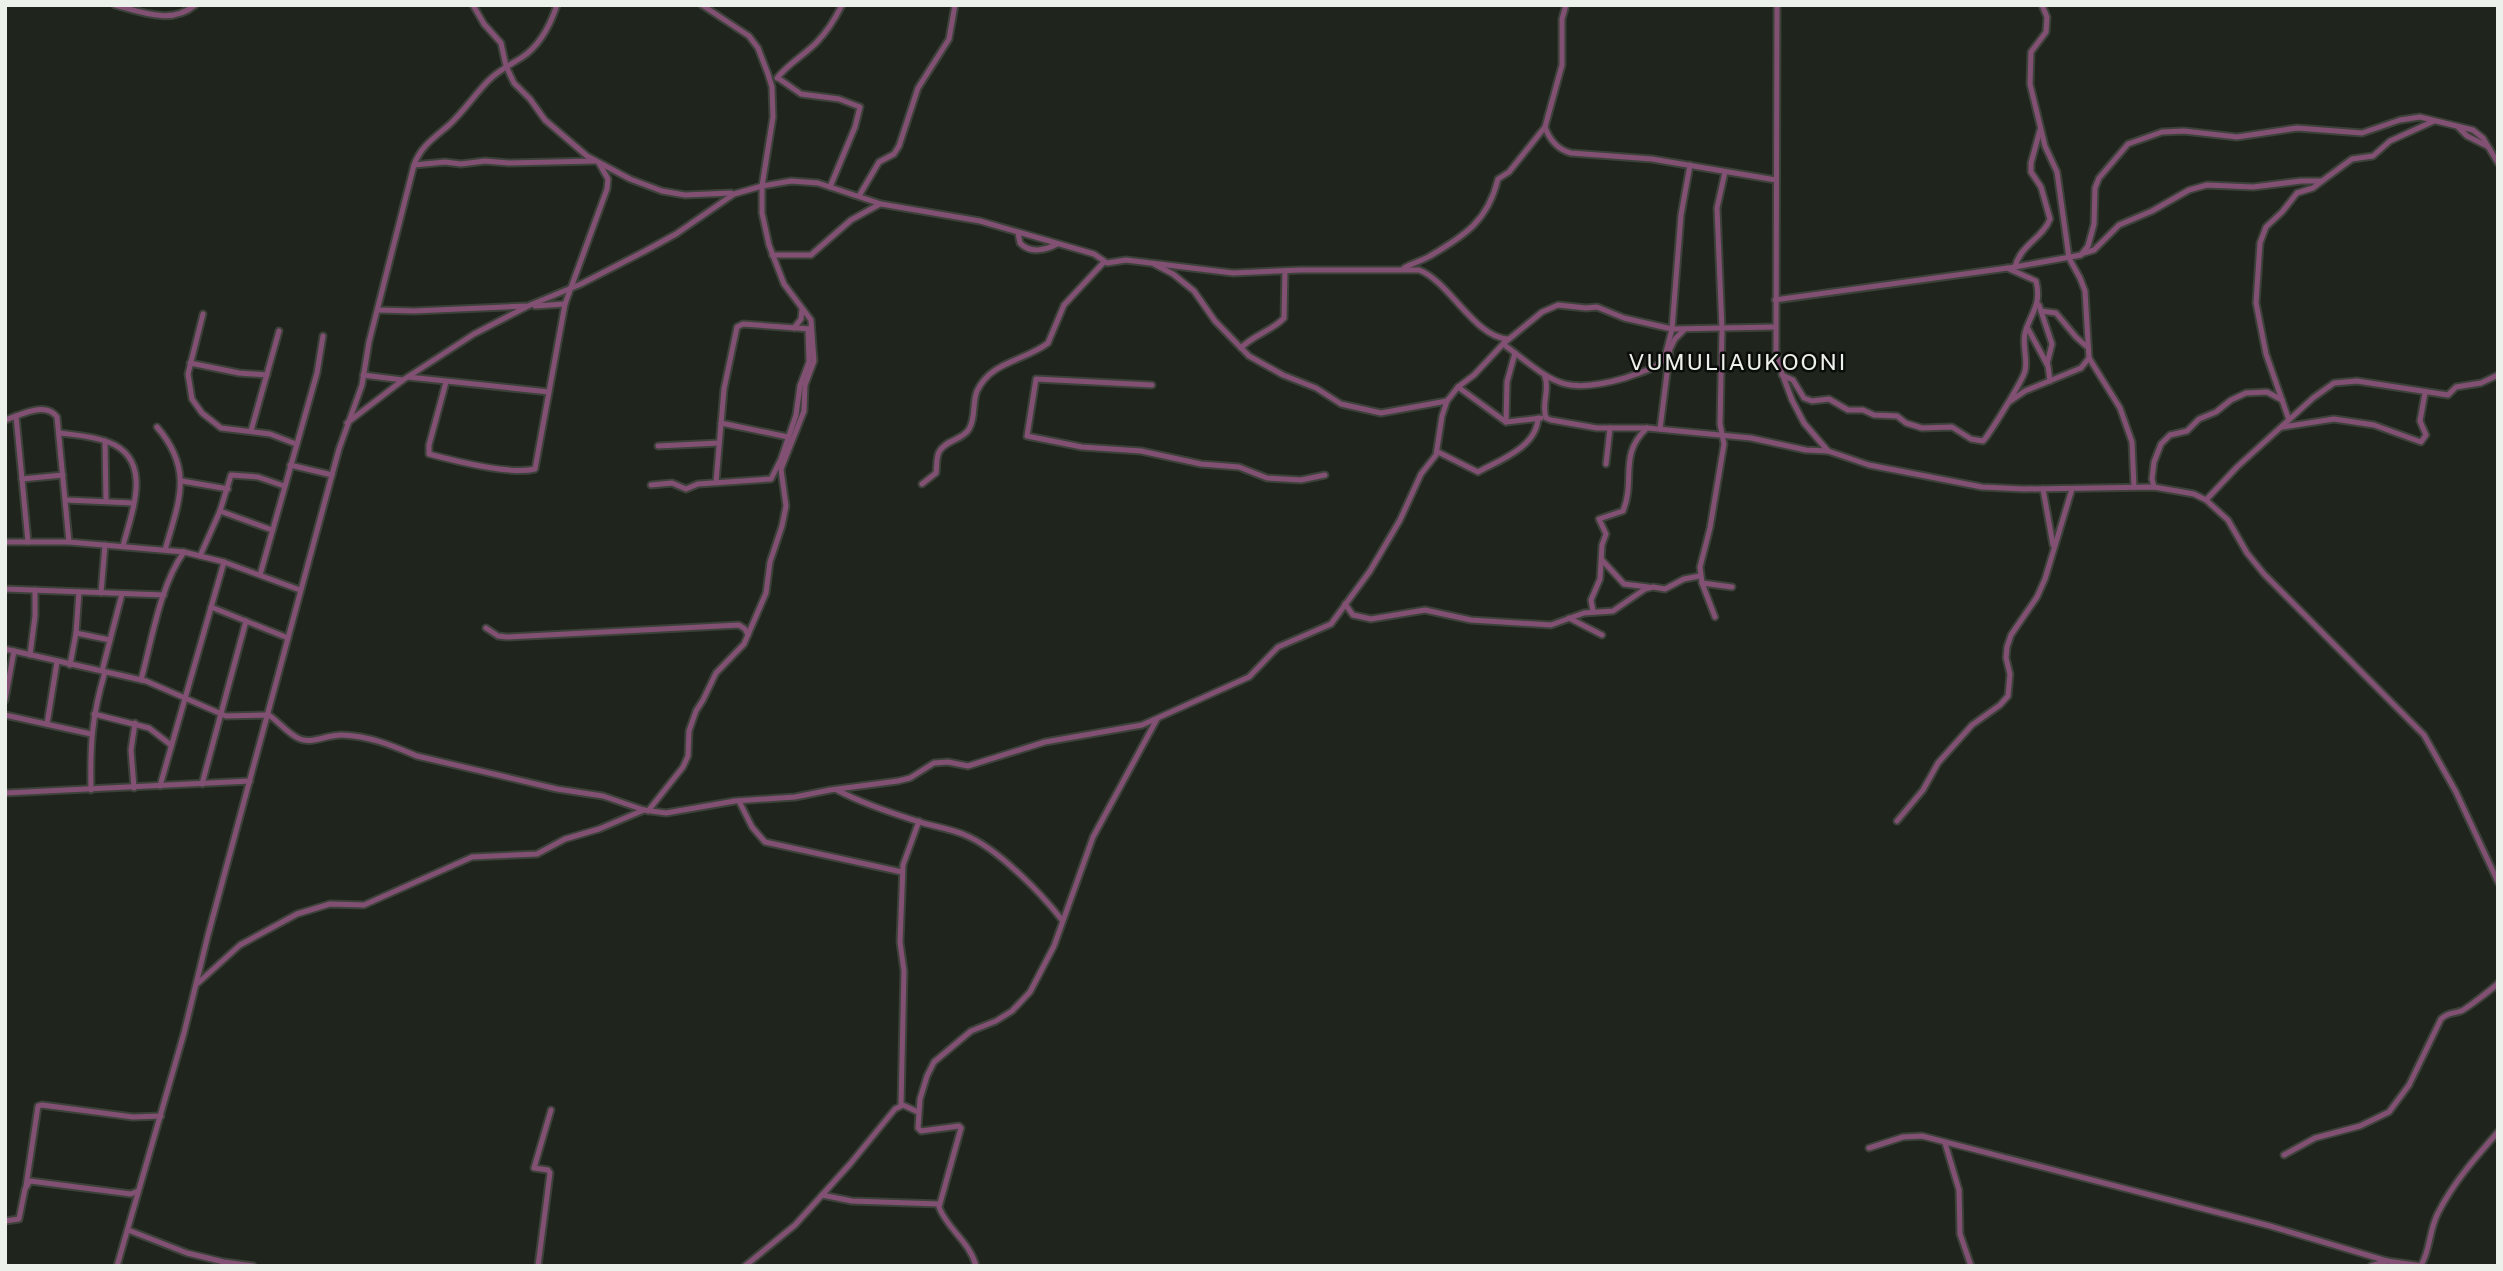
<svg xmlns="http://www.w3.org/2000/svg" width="2503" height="1271" font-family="'Public Sans',sans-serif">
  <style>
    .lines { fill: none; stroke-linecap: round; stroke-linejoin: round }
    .minor-casing { stroke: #3c4139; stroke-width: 9 }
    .minor { stroke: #815073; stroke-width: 5 }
    .labels { text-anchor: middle; stroke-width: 5; stroke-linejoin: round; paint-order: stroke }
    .quarter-label { font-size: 23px; letter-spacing: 2px; fill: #edf1eb; stroke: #0a0d09 }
  </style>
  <rect width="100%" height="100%" fill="#1f241c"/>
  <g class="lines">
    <g class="minor-casing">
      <g id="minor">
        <path d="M115,5C141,12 172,25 195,5"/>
        <path d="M473,5L484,24L501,43L506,66L514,83L530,99L545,120L587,156L630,179L662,191L685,195L731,193"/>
        <path d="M1566,5L1562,19V65L1545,127C1549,139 1558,150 1571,153L1652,159L1776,180"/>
        <path d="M1777,5L1776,351L1780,368L1792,400L1804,423L1828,451L1869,465L1982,487L2024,489L2154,487L2194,494L2206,500L2228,520L2247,553L2264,574L2424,735L2456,792L2498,882"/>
        <path d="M2042,5L2047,17L2046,32L2031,52L2030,84L2045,146L2057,172L2069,258L2080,278L2085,291L2089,358L2120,408L2132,442L2134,487"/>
        <path d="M777,78C788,64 803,56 816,43C827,32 835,19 842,5"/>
        <path d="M778,78L801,94L839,99L860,107L855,127L830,187"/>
        <path d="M2458,127L2467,136L2487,146"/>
        <path d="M414,165L445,162L461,164L485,161L509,163L595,161"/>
        <path d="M859,196L879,162L894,154L899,146L918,88L949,39L955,5"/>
        <path d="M1018,233L1020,243C1030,254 1046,250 1057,244"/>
        <path d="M2084,253L2094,250L2119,225L2152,211L2189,190L2207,185L2253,187L2301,181H2322L2352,159L2373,156L2390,141L2434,121"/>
        <path d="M772,255H811L851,220L880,204"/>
        <path d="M1154,264L1173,274L1194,291L1215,321L1249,356L1283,375L1316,388L1341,404L1381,413L1447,401"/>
        <path d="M2015,267C2020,245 2043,238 2050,219L2041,187L2031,172V163L2040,130"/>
        <path d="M1404,268C1412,263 1422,261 1430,256C1466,235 1488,220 1498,179L1509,172L1545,127"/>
        <path d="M1775,300L2015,267L2081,255L2088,246L2094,224L2095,188L2099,178L2128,144L2162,132L2184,131L2237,137L2297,128L2362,133L2400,120L2420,117L2473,130L2483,138L2498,163"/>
        <path d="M2039,305L2052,344L2047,364"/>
        <path d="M535,306L565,304"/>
        <path d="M378,310L414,311L525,306"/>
        <path d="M2041,311L2056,313L2076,337L2086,346"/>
        <path d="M203,314L188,374L192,399L202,413L221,428L270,434L296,444"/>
        <path d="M2027,327L2048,366L2050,381"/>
        <path d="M794,328L801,319L802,309"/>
        <path d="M1503,344C1552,380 1560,397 1625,378C1638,373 1653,370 1664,360L1672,329L1681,215L1690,165"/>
        <path d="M1241,348C1253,335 1272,331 1284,318L1285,271"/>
        <path d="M190,363L239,373L267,375"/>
        <path d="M363,375L403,380"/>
        <path d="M1782,375L1793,380L1804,398L1812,401L1829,399L1848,410H1863L1874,415L1897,416L1906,423L1922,428L1952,427L1971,439L1983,441C1989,435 2023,380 2025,371C2028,359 2022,346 2025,333C2031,312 2042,305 2036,281L2007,268"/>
        <path d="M408,377L549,392"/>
        <path d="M1545,377C1550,390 1541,404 1546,418L1551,420L1597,428H1647L1751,438L1806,450L1828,451"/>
        <path d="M446,382L429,445V454C455,461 510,475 535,469L565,304L607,189L608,179L599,163"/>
        <path d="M1152,385L1036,379L1027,436L1082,447L1141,451L1201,464L1239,467L1267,478L1301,480L1325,475"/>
        <path d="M1458,387L1506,422L1541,418"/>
        <path d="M2009,402L2025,391L2081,368L2089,358"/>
        <path d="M16,416L28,542"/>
        <path d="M5,420C21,415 45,401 57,417L69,542"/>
        <path d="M2289,420L2266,354L2256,303L2260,243L2266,227L2282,212L2297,193L2313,188L2322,181"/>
        <path d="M1506,422L1507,382L1515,353"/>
        <path d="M347,423L403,380L474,334L528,306L581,284L645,251L676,234L734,194L762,186L791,181L818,183L881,204L980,221L1094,254L1107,263L1126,260L1233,273L1301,270H1419C1449,281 1475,338 1508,339"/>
        <path d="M721,423L788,437"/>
        <path d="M157,427C194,470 179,501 165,550"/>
        <path d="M2283,427L2334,419L2374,425L2421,442L2426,435L2420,421L2425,393"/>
        <path d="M1660,429L1670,349L1675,339L1684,330"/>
        <path d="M251,431L279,331"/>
        <path d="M60,433C75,435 93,436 108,442C154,459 132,511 123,546"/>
        <path d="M105,441L106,501"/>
        <path d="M658,446L719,443"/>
        <path d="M1438,452L1478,472C1500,460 1537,447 1538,418"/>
        <path d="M1606,464L1610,428"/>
        <path d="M290,465L332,475"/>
        <path d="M22,479L63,475"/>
        <path d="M182,481L228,489"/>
        <path d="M716,482L724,389L737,327L743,324L810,329"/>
        <path d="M922,484L936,473C937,466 936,458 939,452C945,440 963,440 969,429C976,418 972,403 977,391C991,361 1025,361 1048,343L1064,305L1104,262"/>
        <path d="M651,485L672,483L686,489L698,484L771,479L781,459L796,415L800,386L809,362L808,329"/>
        <path d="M2154,487L2152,479L2154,462L2161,444L2170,435L2187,431L2199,419L2216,412L2231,400L2246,393L2267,392L2282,400"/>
        <path d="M2043,489L2053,545"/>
        <path d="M66,500L133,503"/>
        <path d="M2206,500L2237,467L2313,398L2334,383L2357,381L2448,395L2456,387L2481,383L2498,375"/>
        <path d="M220,511L272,530"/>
        <path d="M5,542H69L184,552L224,562L300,590"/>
        <path d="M200,556L220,511L231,475L258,477L284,486"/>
        <path d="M1602,560L1624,584L1648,587"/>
        <path d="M260,575L317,373L323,336"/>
        <path d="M1702,583L1732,587"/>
        <path d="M5,589L164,595"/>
        <path d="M101,593L105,545"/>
        <path d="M1345,604L1353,615L1371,619L1425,610L1471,620L1551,625L1584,613L1613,611L1645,589L1653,587L1665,589L1684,579L1700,576"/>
        <path d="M211,607L288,638"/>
        <path d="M1593,611L1591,600L1600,579L1602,545L1606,534L1599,519L1623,511C1636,479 1618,455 1647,428"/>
        <path d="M1715,617L1702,583L1700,567L1710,528L1724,444L1720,424L1722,330L1717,208L1725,172"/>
        <path d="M1569,618L1602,635"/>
        <path d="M486,628L498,636L507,637L739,625L745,629L748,635"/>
        <path d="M76,633L110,640"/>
        <path d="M5,649L146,681L226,716L269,715C279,722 289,735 300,739C314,744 328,734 343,735C370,736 393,746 417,756L557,789L603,796L644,810L666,813L735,801L795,797L830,790L898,781L910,778L934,763L948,762L968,766L1045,742L1142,725L1249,677L1278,647L1331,624L1370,571L1400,520L1421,474L1436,455L1442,416L1447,401L1458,387L1474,375L1503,344L1542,312L1558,305L1586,308L1597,307L1624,318L1672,329L1775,327"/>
        <path d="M30,655L35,616V590"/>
        <path d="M70,665L76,633L79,592"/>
        <path d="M102,671L122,594"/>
        <path d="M141,680C152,640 160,585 184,552"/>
        <path d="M5,700L14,651"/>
        <path d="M94,714L149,728L171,745"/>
        <path d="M5,715L91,734"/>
        <path d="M47,724L57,662"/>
        <path d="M202,784L246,621"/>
        <path d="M160,786L224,562"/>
        <path d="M134,788L131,750L135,723"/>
        <path d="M91,790C90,745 92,715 105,672"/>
        <path d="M837,790C863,804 894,814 923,823C937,827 951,829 965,835C997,848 1040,892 1062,920"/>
        <path d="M5,793L250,781"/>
        <path d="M739,801L752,827L765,842L902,872"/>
        <path d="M648,811L683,767L688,756L689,731L696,711L703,700L716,673L744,644L766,593L770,562L782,526L786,506L781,469L804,411L805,385L814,361L811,320L784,284L769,245L762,213V186L773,117L772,87L768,74L758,48L749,36L702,5"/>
        <path d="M1897,821L1923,790L1938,763L1972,725L2000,705L2008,696L2010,674L2006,658L2007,647L2011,635L2037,597L2045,579L2072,489"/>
        <path d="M198,983L240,945L297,914L330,904L364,905L472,857L537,854L565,839L599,829L644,810"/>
        <path d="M901,1105L904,971L900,942L903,865L919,821"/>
        <path d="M1945,1143L1959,1190L1960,1234L1971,1266"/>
        <path d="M1869,1148L1903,1137L1922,1136L2270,1226L2387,1261"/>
        <path d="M2284,1155L2315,1138L2360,1126L2389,1112L2409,1085L2441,1019C2448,1012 2453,1014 2461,1011C2465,1010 2496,986 2498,983"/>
        <path d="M26,1186L38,1106L42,1105L133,1117L161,1116"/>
        <path d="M822,1195L852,1201L939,1204"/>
        <path d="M5,1221L19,1219L25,1189L30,1181L131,1194L138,1191"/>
        <path d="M128,1230L187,1253L224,1262L253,1266"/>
        <path d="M2421,1265C2430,1252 2429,1230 2438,1213C2453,1183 2476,1157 2498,1132"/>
        <path d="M117,1266L184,1033L208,935L339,449L362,385L369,342L414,165C421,146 434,138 449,125C464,111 475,94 489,80C499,70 510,65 521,58C540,46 550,26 557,5"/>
        <path d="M538,1266L550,1173L548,1170L534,1168L551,1110"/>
        <path d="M745,1266L795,1225L850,1164L895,1109L903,1105L918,1112"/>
        <path d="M976,1266C970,1242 947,1229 939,1207L961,1128L959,1126L921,1131L918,1128L920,1099L927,1076L934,1062L971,1031L996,1021L1012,1011L1030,992L1054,946L1093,837L1157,719"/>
        <path d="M2371,1266L2387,1261L2422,1266"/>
      </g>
    </g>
    <use href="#minor" class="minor"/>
  </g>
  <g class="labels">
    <g class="quarter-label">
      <text x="1738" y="370">VUMULIAUKOONI</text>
    </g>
  </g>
  <rect width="2503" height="1271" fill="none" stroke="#edf1eb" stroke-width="14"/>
</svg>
